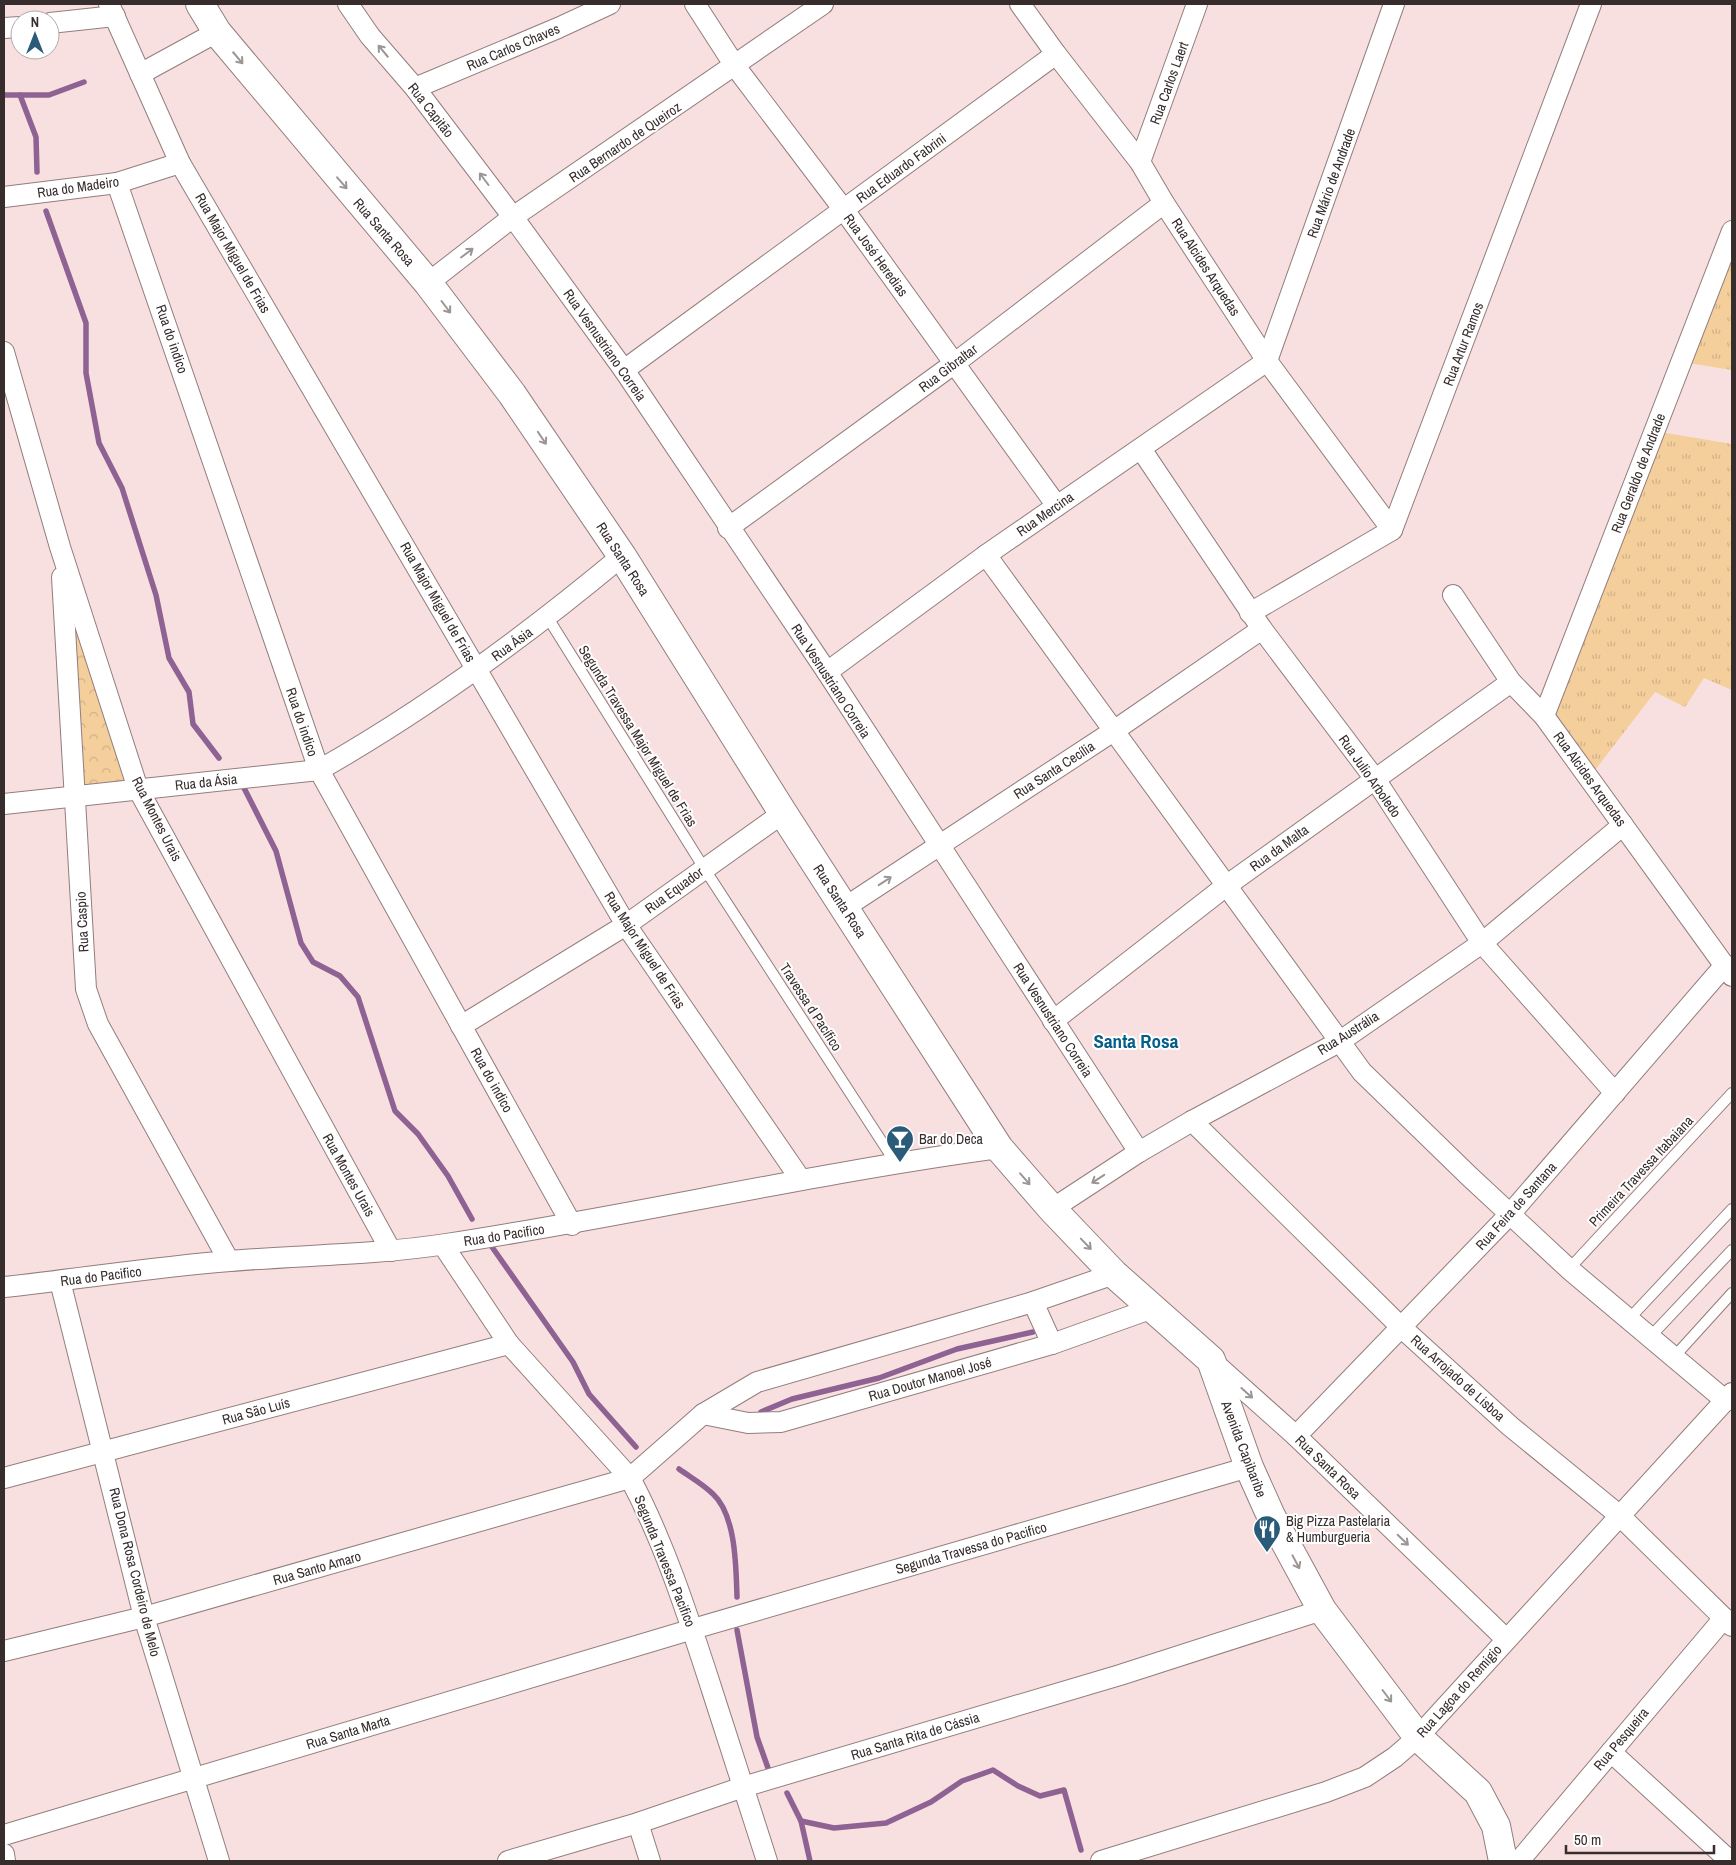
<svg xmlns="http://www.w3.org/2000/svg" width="1736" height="1865" font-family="'Archivo Narrow',sans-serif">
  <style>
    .grass { fill: url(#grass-tufts) }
    .park { fill: url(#park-crowns) }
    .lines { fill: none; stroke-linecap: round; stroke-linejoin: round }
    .stream { stroke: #8e6292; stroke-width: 5.5 }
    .lane-casing { stroke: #937d7d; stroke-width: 12 }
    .street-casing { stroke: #937d7d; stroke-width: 22 }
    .secondary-casing { stroke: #937d7d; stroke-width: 30 }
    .lane { stroke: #fff; stroke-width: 10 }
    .street { stroke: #fff; stroke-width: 20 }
    .secondary { stroke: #fff; stroke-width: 28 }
    .oneway { stroke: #9b9696 }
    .labels { text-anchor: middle; stroke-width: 4; stroke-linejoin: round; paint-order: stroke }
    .street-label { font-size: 14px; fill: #372d2d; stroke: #fff }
    .poi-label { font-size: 14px; fill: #372d2d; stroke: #fff; text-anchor: start }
    .district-label { font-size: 19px; font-weight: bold; fill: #055e88; stroke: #fff }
  </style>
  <defs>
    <pattern id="grass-tufts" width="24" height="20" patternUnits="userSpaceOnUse" patternTransform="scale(1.25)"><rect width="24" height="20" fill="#f4ce9b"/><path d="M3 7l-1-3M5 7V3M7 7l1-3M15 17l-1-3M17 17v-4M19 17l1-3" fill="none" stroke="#d2b186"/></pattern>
    <pattern id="park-crowns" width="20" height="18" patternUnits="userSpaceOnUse" patternTransform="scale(1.25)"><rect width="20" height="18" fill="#f4ce9b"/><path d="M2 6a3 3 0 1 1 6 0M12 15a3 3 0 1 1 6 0" fill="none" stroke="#d2b186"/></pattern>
  </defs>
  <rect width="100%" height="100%" fill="#f9e0e0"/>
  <g class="grass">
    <path d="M1732,250V370L1688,363Z"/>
    <path d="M1660,432L1732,444V690L1704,678L1685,707L1655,692L1592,774L1549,716Z"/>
  </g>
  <path class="park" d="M69,595L126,780L83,786Z"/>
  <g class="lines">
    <g class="stream">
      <path d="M4,95H49L84,82"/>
      <path d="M20,95L36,137L37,172"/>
      <path d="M46,211L86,323V373L99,443L122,488L156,595L169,658L189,692L193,724L219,758"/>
      <path d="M241,782L276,851L301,943L313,962L340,976L358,997L395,1111L418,1134L448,1176L472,1219"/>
      <path d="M492,1247L573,1362L589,1394L636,1447"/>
      <path d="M761,1412L792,1399L879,1378L957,1349L1033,1332"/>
      <path d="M679,1469C690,1477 703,1484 713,1494C736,1515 736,1567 737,1597"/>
      <path d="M737,1630L757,1737L768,1768"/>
      <path d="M787,1793L801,1821L810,1861"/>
      <path d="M801,1821L834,1828L886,1823L931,1802L962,1781L993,1770L1018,1786L1040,1796L1064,1790L1081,1850"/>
    </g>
    <g class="lane-casing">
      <g id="lane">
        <path d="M548,618L704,868L895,1162"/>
        <path d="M1569,1269L1732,1093"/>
        <path d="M1629,1319L1732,1209"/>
        <path d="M1650,1337L1732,1250"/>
        <path d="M1674,1357L1732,1293"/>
      </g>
    </g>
    <g class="street-casing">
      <g id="street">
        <path d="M109,4L180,163L626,925L801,1180"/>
        <path d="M348,4L370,36L415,88L513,217L624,370L827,672L1139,1152"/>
        <path d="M695,4L735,66L844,210L1057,506"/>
        <path d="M1020,4L1056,54L1140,162L1164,203L1267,361L1392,530"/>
        <path d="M50,23L115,16"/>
        <path d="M4,28L20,27"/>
        <path d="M140,74L217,32"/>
        <path d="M415,88L558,28L610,4"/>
        <path d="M1140,162L1197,4"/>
        <path d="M117,183L319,770L572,1225"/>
        <path d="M4,197L117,183L180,163"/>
        <path d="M428,283L513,217L823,4"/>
        <path d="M4,352L60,547L138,789L391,1251"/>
        <path d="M624,370L1056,54"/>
        <path d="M1141,449L1262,629L1375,779L1482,943L1615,1093"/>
        <path d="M728,528L955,363L1164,203"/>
        <path d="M986,555L1362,1072L1469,1176L1569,1269L1726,1401"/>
        <path d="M62,577L86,989L98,1024L229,1261"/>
        <path d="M1453,595L1511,682L1544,716L1732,976"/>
        <path d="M1250,613L1392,530L1591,4"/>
        <path d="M827,672L986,555L1267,361L1394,4"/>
        <path d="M1544,716L1732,231"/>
        <path d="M4,804L319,770C427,709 526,636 622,556"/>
        <path d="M844,908L1115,730L1262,629"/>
        <path d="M1053,1021L1226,886L1511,682"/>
        <path d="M461,1026L626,925L783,813"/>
        <path d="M1192,1121L1402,1328L1510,1426L1619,1515L1732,1626"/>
        <path d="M1052,1209L1139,1152L1192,1121L1339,1042L1482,943L1623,825"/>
        <path d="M443,1245L509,1344L630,1478C665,1544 688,1616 711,1687C730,1745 748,1803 767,1861"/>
        <path d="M60,1281L144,1617L219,1861"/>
        <path d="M4,1287C79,1279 154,1267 230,1261C302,1255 375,1255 446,1244C631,1216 813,1173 999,1148"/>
        <path d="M1033,1302L1052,1344"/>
        <path d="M1212,1361L1296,1436L1506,1639"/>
        <path d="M703,1414L748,1423L781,1422L1052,1344L1153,1308"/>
        <path d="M1296,1436L1511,1213L1725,965"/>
        <path d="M4,1478L509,1344"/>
        <path d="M4,1651L144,1617L630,1478L703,1414L757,1382L1033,1302L1114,1274"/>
        <path d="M1611,1752L1730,1861"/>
        <path d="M638,1823L650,1861"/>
        <path d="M4,1835L693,1629L1249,1467"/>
        <path d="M4,1854L5,1861"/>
        <path d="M508,1861L638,1823L743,1787L1120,1675L1322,1610"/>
        <path d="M1101,1861L1326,1792L1365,1777L1395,1757L1418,1737L1732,1393"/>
        <path d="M1519,1861L1724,1618"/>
      </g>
    </g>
    <g class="secondary-casing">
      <path id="secondary" d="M200,4L217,32L428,283L512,394L622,556L783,813L999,1148L1052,1209L1114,1274L1211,1360L1249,1467L1271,1516L1322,1610L1418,1737L1478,1792L1496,1826L1503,1861"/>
    </g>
    <use href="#lane" class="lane"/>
    <use href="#street" class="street"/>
    <use href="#secondary" class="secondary"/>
  </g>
  <defs><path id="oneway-shaft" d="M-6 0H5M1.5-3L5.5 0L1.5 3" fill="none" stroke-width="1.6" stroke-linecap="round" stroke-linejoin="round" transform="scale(1.25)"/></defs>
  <g class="oneway">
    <use href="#oneway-shaft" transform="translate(383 51) rotate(-130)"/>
    <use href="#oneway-shaft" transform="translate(238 58) rotate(50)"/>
    <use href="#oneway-shaft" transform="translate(484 179) rotate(-127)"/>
    <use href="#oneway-shaft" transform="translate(342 183) rotate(49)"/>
    <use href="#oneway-shaft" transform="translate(467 253) rotate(-37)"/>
    <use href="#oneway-shaft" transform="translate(446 307) rotate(53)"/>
    <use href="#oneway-shaft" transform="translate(542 438) rotate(56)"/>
    <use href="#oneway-shaft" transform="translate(885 881) rotate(-33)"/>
    <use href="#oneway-shaft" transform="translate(1025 1179) rotate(49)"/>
    <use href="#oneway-shaft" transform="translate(1098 1179) rotate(147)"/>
    <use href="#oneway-shaft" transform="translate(1086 1244) rotate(46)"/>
    <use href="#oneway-shaft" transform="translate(1247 1393) rotate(42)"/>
    <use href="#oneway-shaft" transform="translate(1403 1540) rotate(44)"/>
    <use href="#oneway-shaft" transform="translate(1296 1562) rotate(62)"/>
    <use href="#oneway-shaft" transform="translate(1387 1696) rotate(53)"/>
  </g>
  <defs>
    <g id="bar-pin" transform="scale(1.4375)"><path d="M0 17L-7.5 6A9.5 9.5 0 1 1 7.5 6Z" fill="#2a5b79" stroke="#fff"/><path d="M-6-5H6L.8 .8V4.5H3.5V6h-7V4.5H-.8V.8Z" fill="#fff"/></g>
    <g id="restaurant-pin" transform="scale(1.4375)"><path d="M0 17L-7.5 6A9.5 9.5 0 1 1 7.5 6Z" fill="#2a5b79" stroke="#fff"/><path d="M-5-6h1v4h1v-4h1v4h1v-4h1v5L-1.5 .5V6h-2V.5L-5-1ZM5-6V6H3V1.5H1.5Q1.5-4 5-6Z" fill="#fff"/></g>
  </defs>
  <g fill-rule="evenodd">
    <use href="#bar-pin" x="900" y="1139"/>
    <use href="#restaurant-pin" x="1267" y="1529"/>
  </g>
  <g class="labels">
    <g class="street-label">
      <text transform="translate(513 47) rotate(-23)" y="5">Rua Carlos Chaves</text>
      <text transform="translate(1169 83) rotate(-70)" y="5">Rua Carlos Laert</text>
      <text transform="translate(431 110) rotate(52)" y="5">Rua Capitão</text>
      <text transform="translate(625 142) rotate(-34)" y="5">Rua Bernardo de Queiroz</text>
      <text transform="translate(901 168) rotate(-36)" y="5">Rua Eduardo Fabrini</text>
      <text transform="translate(1331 183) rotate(-70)" y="5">Rua Mário de Andrade</text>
      <text transform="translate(78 187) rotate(-8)" y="5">Rua do Madeiro</text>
      <text transform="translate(384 232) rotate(49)" y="5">Rua Santa Rosa</text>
      <text transform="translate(233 253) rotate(60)" y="5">Rua Major Miguel de Frias</text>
      <text transform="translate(876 255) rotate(54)" y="5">Rua José Heredias</text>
      <text transform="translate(1206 267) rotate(57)" y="5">Rua Alcides Arquedas</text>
      <text transform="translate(172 339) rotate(71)" y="5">Rua do indico</text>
      <text transform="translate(1463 344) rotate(-69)" y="5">Rua Artur Ramos</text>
      <text transform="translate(605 345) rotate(55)" y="5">Rua Vesnustriano Correia</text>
      <text transform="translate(948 368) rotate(-37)" y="5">Rua Gibraltar</text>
      <text transform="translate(1638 473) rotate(-69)" y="5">Rua Geraldo de Andrade</text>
      <text transform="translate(1045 514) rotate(-35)" y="5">Rua Mercina</text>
      <text transform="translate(623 559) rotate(57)" y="5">Rua Santa Rosa</text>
      <text transform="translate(438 602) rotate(60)" y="5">Rua Major Miguel de Frias</text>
      <text transform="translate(512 644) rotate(-36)" y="5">Rua Ásia</text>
      <text transform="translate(831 681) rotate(57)" y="5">Rua Vesnustriano Correia</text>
      <text transform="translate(302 722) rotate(71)" y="5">Rua do indico</text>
      <text transform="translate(638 736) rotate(58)" y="5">Segunda Travessa Major Miguel de Frias</text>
      <text transform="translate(1054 770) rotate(-33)" y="5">Rua Santa Cecília</text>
      <text transform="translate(1370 776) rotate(55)" y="5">Rua Julio Arboledo</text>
      <text transform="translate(1590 779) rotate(54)" y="5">Rua Alcides Arquedas</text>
      <text transform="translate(206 782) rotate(-6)" y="5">Rua da Ásia</text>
      <text transform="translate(157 819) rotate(63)" y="5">Rua Montes Urais</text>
      <text transform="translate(1279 848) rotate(-36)" y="5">Rua da Malta</text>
      <text transform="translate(674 890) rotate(-36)" y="5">Rua Equador</text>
      <text transform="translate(840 901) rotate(57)" y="5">Rua Santa Rosa</text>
      <text transform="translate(82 922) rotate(-93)" y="5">Rua Caspio</text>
      <text transform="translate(645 950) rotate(57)" y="5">Rua Major Miguel de Frias</text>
      <text transform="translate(811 1007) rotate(57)" y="5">Travessa d Pacífico</text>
      <text transform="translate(1053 1020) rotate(57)" y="5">Rua Vesnustriano Correia</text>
      <text transform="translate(1348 1033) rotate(-32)" y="5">Rua Austrália</text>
      <text transform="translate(492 1080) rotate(61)" y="5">Rua do indico</text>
      <text transform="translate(1641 1171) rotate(-47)" y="5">Primeira Travessa Itabaiana</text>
      <text transform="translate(349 1175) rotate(61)" y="5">Rua Montes Urais</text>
      <text transform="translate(1516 1206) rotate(-48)" y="5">Rua Feira de Santana</text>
      <text transform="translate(504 1235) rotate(-9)" y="5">Rua do Pacifico</text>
      <text transform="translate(101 1276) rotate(-7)" y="5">Rua do Pacifico</text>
      <text transform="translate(1458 1378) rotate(42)" y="5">Rua Arrojado de Lisboa</text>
      <text transform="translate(930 1379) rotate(-16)" y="5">Rua Doutor Manoel José</text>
      <text transform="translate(256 1411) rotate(-15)" y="5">Rua São Luís</text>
      <text transform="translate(1244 1449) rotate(69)" y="5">Avenida Capibaribe</text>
      <text transform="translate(1328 1467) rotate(44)" y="5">Rua Santa Rosa</text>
      <text transform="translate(971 1548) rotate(-16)" y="5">Segunda Travessa do Pacifico</text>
      <text transform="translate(665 1561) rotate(68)" y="5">Segunda Travessa Pacifico</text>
      <text transform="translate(317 1568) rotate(-16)" y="5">Rua Santo Amaro</text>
      <text transform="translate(135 1572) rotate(76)" y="5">Rua Dona Rosa Cordeiro de Melo</text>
      <text transform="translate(1459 1691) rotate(-48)" y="5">Rua Lagoa do Remigio</text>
      <text transform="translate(348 1732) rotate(-17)" y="5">Rua Santa Marta</text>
      <text transform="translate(915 1736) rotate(-17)" y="5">Rua Santa Rita de Cássia</text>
      <text transform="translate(1621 1739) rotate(-50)" y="5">Rua Pesqueira</text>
    </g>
    <g class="poi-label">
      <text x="919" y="1144">Bar do Deca</text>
      <text x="1286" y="1526">Big Pizza Pastelaria<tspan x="1286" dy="16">&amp; Humburgueria</tspan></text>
    </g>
    <g class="district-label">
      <text x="1136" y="1048">Santa Rosa</text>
    </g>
  </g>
  <rect width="1736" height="1865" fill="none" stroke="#372d2d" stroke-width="10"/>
  <g transform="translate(35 35)"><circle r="24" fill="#ffffff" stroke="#afabab"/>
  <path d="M0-4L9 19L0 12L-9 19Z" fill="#2a5b79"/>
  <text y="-8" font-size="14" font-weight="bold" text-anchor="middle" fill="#372d2d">N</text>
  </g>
  <path d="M1566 1845v8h148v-8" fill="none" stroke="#372d2d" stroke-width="2.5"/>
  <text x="1574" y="1845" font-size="15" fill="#372d2d" stroke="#ffffff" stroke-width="4" paint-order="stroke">50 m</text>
</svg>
